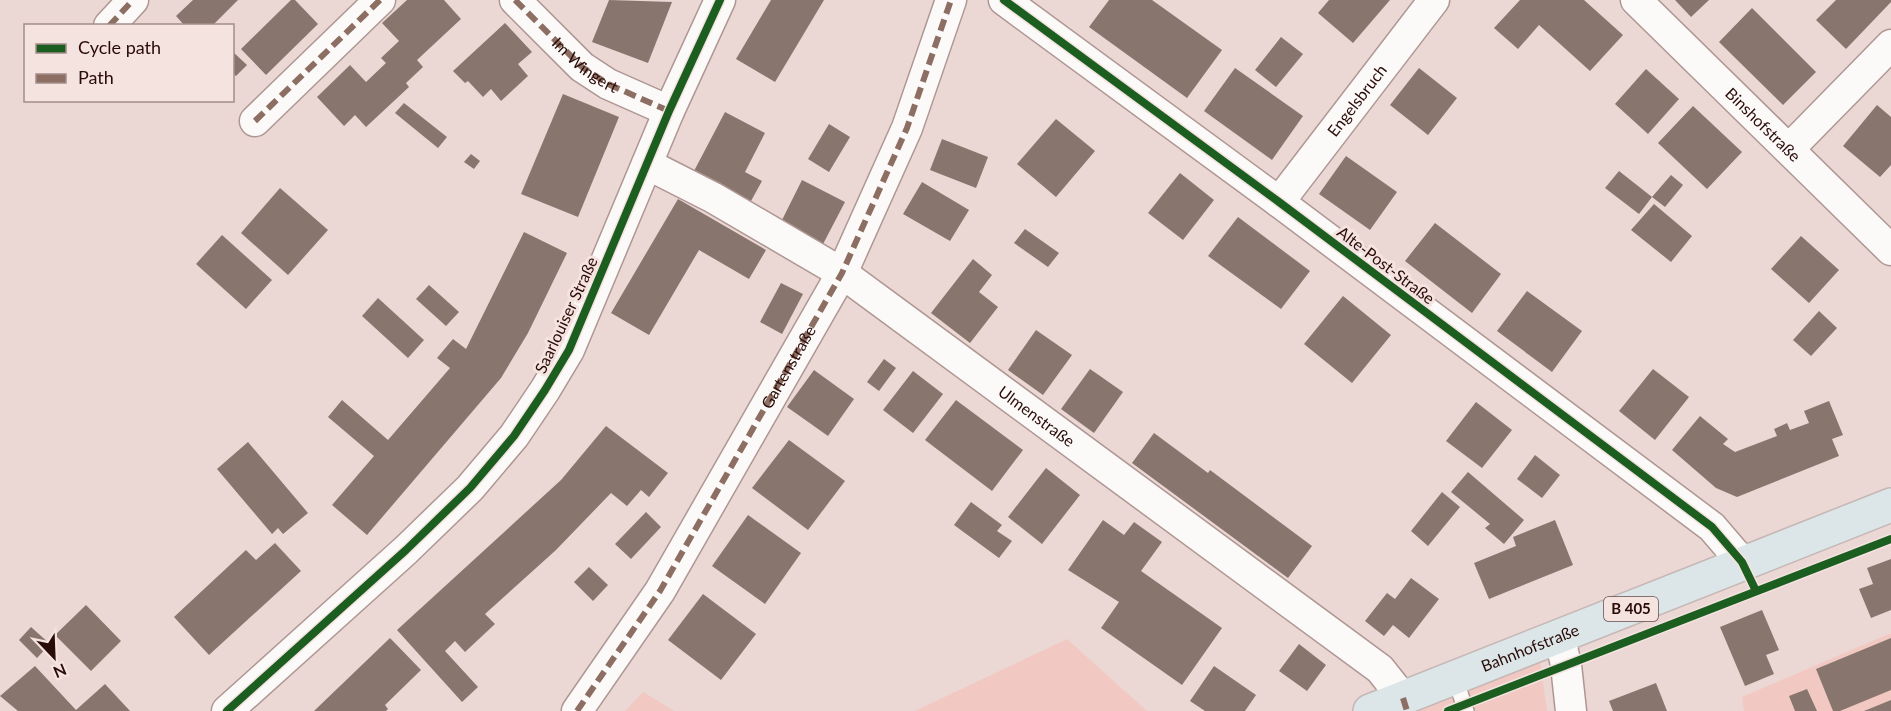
<svg xmlns="http://www.w3.org/2000/svg" width="1891" height="711" font-family="Lato,sans-serif">
  <style>
    .built { fill: #f1c9c2 }
    .building { fill: #88766e }
    .lines { fill: none; stroke-linecap: round; stroke-linejoin: round }
    .lane-casing { stroke: #ae9793; stroke-width: 18 }
    .street-casing { stroke: #ae9793; stroke-width: 33 }
    .primary-casing { stroke: #c5b7b5; stroke-width: 36 }
    .lane { stroke: #fcf9f9; stroke-width: 15 }
    .street { stroke: #fcf9f9; stroke-width: 30 }
    .primary { stroke: #dce6e8; stroke-width: 33 }
    .quiet { stroke: #8d6e63; stroke-width: 6; stroke-dasharray: 12 6; stroke-linecap: butt }
    .cycleway-casing { stroke: #f5e3e0; stroke-width: 11 }
    .cycleway { stroke: #1b5e20; stroke-width: 8 }
    .labels { text-anchor: middle; stroke-width: 6; stroke-linejoin: round; paint-order: stroke }
    .shield { fill: #f5e3e0; stroke: #664c49; stroke-width: 1.5 }
    .shield-label { font-size: 15px; font-weight: bold; fill: #290b08 }
    .street-label { font-size: 16px; fill: #290b08; stroke: #f5e3e0 }
  </style>
  <rect width="100%" height="100%" fill="#ebd7d4"/>
  <g class="built">
    <path d="M1891,633V711H1744L1742,697Z"/>
    <path d="M1067,639L1147,711H915Z"/>
    <path d="M1540,660L1547,711H1413Z"/>
    <path d="M643,692L674,711H625Z"/>
  </g>
  <g class="building">
    <path d="M193,0H238L212,26H185L176,16Z"/>
    <path d="M291,0H295L318,24L266,75L241,49Z"/>
    <path d="M407,0H444L461,19L417,60L423,67L406,83L409,87L366,127L355,115L344,126L317,97L350,65L366,82L386,63L381,58L399,41L382,23Z"/>
    <path d="M609,0L672,2L648,63L592,42Z"/>
    <path d="M771,0H824L775,82L736,59Z"/>
    <path d="M1109,0H1152L1222,50L1187,98L1089,27Z"/>
    <path d="M1329,0H1390L1353,43L1318,13Z"/>
    <path d="M1520,0H1584L1623,35L1590,71L1539,25L1518,49L1494,28Z"/>
    <path d="M1675,0H1709L1691,17Z"/>
    <path d="M1836,0H1891V2L1846,49L1816,20Z"/>
    <path d="M1752,8L1816,72L1783,105L1719,42Z"/>
    <path d="M505,23L532,52L518,64L528,76L501,101L491,89L483,97L468,81L465,83L453,71Z"/>
    <path d="M1281,37L1303,54L1276,87L1255,70Z"/>
    <path d="M232,51L247,65L236,76L232,73Z"/>
    <path d="M1235,68L1303,116L1272,160L1204,111Z"/>
    <path d="M1419,68L1457,98L1428,135L1390,105Z"/>
    <path d="M1646,69L1679,99L1648,134L1615,104Z"/>
    <path d="M563,94L619,117L578,217L521,194Z"/>
    <path d="M404,103L447,137L438,148L395,113Z"/>
    <path d="M1877,105L1891,117V165L1880,177L1843,146Z"/>
    <path d="M1693,106L1742,152L1707,189L1658,143Z"/>
    <path d="M725,112L765,133L745,172L762,181L751,201L694,171Z"/>
    <path d="M1056,119L1095,151L1056,197L1017,164Z"/>
    <path d="M829,124L850,137L829,172L808,159Z"/>
    <path d="M942,139L988,157L976,188L930,170Z"/>
    <path d="M471,154L480,161L474,169L464,162Z"/>
    <path d="M1346,156L1397,192L1370,230L1319,194Z"/>
    <path d="M1619,171L1652,197L1639,214L1605,188Z"/>
    <path d="M1180,173L1214,200L1183,240L1148,213Z"/>
    <path d="M1671,175L1683,185L1665,207L1652,197Z"/>
    <path d="M802,180L845,202L822,246L780,224Z"/>
    <path d="M922,182L969,210L950,241L903,214Z"/>
    <path d="M280,188L328,230L288,275L241,233Z"/>
    <path d="M678,199L766,250L749,279L699,250L649,335L611,313Z"/>
    <path d="M1654,204L1692,236L1671,262L1631,230Z"/>
    <path d="M1238,217L1310,271L1281,309L1208,256Z"/>
    <path d="M1435,223L1501,274L1472,313L1405,261Z"/>
    <path d="M1025,229L1059,253L1048,267L1014,243Z"/>
    <path d="M524,232L567,253L528,333L501,378L367,535L332,505L374,456L328,417L342,400L388,440L450,368L437,358L453,339L466,349Z"/>
    <path d="M222,235L272,280L246,309L196,264Z"/>
    <path d="M1801,236L1839,270L1809,303L1771,269Z"/>
    <path d="M973,259L992,275L979,292L998,307L970,343L931,313Z"/>
    <path d="M781,283L803,294L782,334L760,322Z"/>
    <path d="M429,285L459,312L446,326L416,299Z"/>
    <path d="M1527,291L1582,331L1552,372L1497,331Z"/>
    <path d="M1343,296L1391,335L1352,383L1304,344Z"/>
    <path d="M378,298L424,340L408,358L362,316Z"/>
    <path d="M1819,311L1837,328L1811,356L1793,340Z"/>
    <path d="M1036,330L1072,355L1043,395L1008,370Z"/>
    <path d="M884,359L896,368L879,391L867,382Z"/>
    <path d="M1090,369L1123,392L1094,433L1061,409Z"/>
    <path d="M1653,369L1689,397L1655,440L1619,411Z"/>
    <path d="M814,370L854,399L828,436L787,407Z"/>
    <path d="M913,371L943,394L913,433L883,410Z"/>
    <path d="M956,400L1023,450L992,491L925,440Z"/>
    <path d="M1829,401L1843,435L1832,439L1839,456L1737,497L1716,488L1672,450L1700,416L1728,439L1723,444L1735,452L1777,436L1774,429L1787,423L1790,430L1809,423L1804,411Z"/>
    <path d="M1476,402L1512,430L1482,468L1446,441Z"/>
    <path d="M606,426L668,473L649,497L641,490L627,506L611,493L556,550L485,614L495,624L465,652L455,641L445,651L478,687L462,702L397,630L561,480Z"/>
    <path d="M1154,433L1208,473L1210,470L1312,546L1288,578L1132,463Z"/>
    <path d="M789,440L845,481L808,530L752,488Z"/>
    <path d="M248,442L308,513L283,534L278,528L272,534L217,469Z"/>
    <path d="M1535,455L1560,475L1542,498L1517,479Z"/>
    <path d="M1046,468L1080,495L1042,544L1008,517Z"/>
    <path d="M1468,472L1524,520L1504,544L1485,528L1490,524L1451,492Z"/>
    <path d="M1442,492L1460,507L1428,546L1411,531Z"/>
    <path d="M971,502L1002,525L997,531L1012,541L999,558L954,525Z"/>
    <path d="M646,512L661,527L631,559L615,544Z"/>
    <path d="M748,515L801,553L765,604L712,566Z"/>
    <path d="M1103,520L1124,535L1134,522L1162,542L1141,571L1222,628L1182,685L1101,628L1119,602L1068,570Z"/>
    <path d="M1555,520L1573,565L1489,599L1474,563L1516,546L1513,537Z"/>
    <path d="M275,543L301,571L209,655L174,617L246,550L256,560Z"/>
    <path d="M1891,559V610L1871,618L1859,589L1873,584L1867,568Z"/>
    <path d="M589,567L608,585L593,601L574,582Z"/>
    <path d="M1411,578L1439,599L1409,638L1393,625L1384,636L1365,621L1387,593L1395,599Z"/>
    <path d="M703,594L756,634L721,680L668,640Z"/>
    <path d="M86,605L121,641L91,671L55,635Z"/>
    <path d="M1762,610L1779,650L1766,655L1774,674L1745,686L1720,627Z"/>
    <path d="M31,627L50,644L37,658L19,640Z"/>
    <path d="M390,638L421,670L385,705L388,709L386,711H314Z"/>
    <path d="M1891,638V690L1840,711H1833L1816,669Z"/>
    <path d="M1299,644L1326,665L1307,691L1279,671Z"/>
    <path d="M35,666L76,710L105,684L130,711H18L0,696Z"/>
    <path d="M1214,666L1256,695L1245,711H1205L1190,701Z"/>
    <path d="M1656,683L1667,711H1613L1609,701Z"/>
    <path d="M1807,689L1817,711H1795L1789,696Z"/>
    <path d="M1891,700V711H1864Z"/>
  </g>
  <g class="lines">
    <g class="lane-casing">
      <path id="lane" d="M1455,678L1466,711"/>
    </g>
    <g class="street-casing">
      <g id="street">
        <path id="s1" d="M515,0L582,67L608,84L669,111"/>
        <path d="M1004,0L1279,202L1712,527L1742,562"/>
        <path id="s2" d="M1636,0L1891,250"/>
        <path d="M109,26L133,0"/>
        <path d="M255,121L380,0"/>
        <path d="M1789,149L1891,45"/>
        <path id="s3" d="M647,164L712,197L842,273L1380,669L1403,698"/>
        <path id="s4" d="M1279,202L1434,0"/>
        <path d="M1560,638L1566,665L1571,711"/>
        <path d="M227,711L406,550L470,488L514,436L545,390L569,350L669,111L720,0"/>
        <path id="s5" d="M577,711L660,591L842,273L907,128L951,0"/>
      </g>
    </g>
    <g class="primary-casing">
      <g id="primary">
        <path id="s6" d="M1370,711L1891,505"/>
      </g>
    </g>
    <use href="#lane" class="lane"/>
    <use href="#street" class="street"/>
    <use href="#primary" class="primary"/>
    <g class="quiet">
      <path d="M515,0L582,67L608,84L669,111"/>
      <path d="M109,26L133,0"/>
      <path d="M255,121L380,0"/>
      <path d="M1403,698L1407,711"/>
      <path d="M577,711L660,591L842,273L907,128L951,0"/>
    </g>
    <g class="cycleway-casing">
      <g id="cycleway">
        <path d="M1004,0L1279,202L1712,527L1742,562L1756,591"/>
        <path d="M227,711L406,550L470,488L514,436L545,390L569,350L669,111L720,0"/>
        <path d="M1448,711L1891,539"/>
      </g>
    </g>
    <use href="#cycleway" class="cycleway"/>
  </g>
  <g class="labels">
    <rect class="shield" x="1604" y="597" width="54" height="24" rx="4.5"/>
    <g class="shield-label">
      <text x="1631" y="614">B 405</text>
    </g>
    <g class="street-label">
      <text dy="6" stroke="none"><textPath href="#s1" startOffset="96">Im Wingert</textPath></text>
      <text dy="6" stroke="none"><textPath href="#s4" startOffset="128">Engelsbruch</textPath></text>
      <text dy="6" stroke="none"><textPath href="#s2" startOffset="178">Binshofstraße</textPath></text>
      <text transform="translate(1386 265) rotate(37)" y="6">Alte-Post-Straße</text>
      <text transform="translate(566 315) rotate(-65)" y="6">Saarlouiser Straße</text>
      <text dy="6" stroke="none"><textPath href="#s5" startOffset="404">Gartenstraße</textPath></text>
      <text dy="6" stroke="none"><textPath href="#s3" startOffset="465">Ulmenstraße</textPath></text>
      <text dy="6" stroke="none"><textPath href="#s6" startOffset="172">Bahnhofstraße</textPath></text>
    </g>
  </g>
  <rect x="24" y="24" width="210" height="78" fill="#f5e3e0" stroke="#a38d8a" stroke-width="1.5"/>
  <rect x="36" y="44" width="30" height="9" fill="#1b5e20" stroke="#a38d8a" stroke-width="1.5"/>
  <text x="78" y="54" font-size="18" fill="#290b08">Cycle path</text>
  <rect x="36" y="74" width="30" height="9" fill="#8d6e63" stroke="#a38d8a" stroke-width="1.5"/>
  <text x="78" y="84" font-size="18" fill="#290b08">Path</text>
  <g transform="translate(54 657) rotate(157)" stroke="#f5e3e0" stroke-width="4.5" paint-order="stroke">
  <path d="M0-4.5L10 22L0 15L-10 22Z" fill="#290b08"/>
  <text y="-9" font-size="16" font-weight="bold" text-anchor="middle" fill="#290b08">N</text>
  </g>
</svg>
